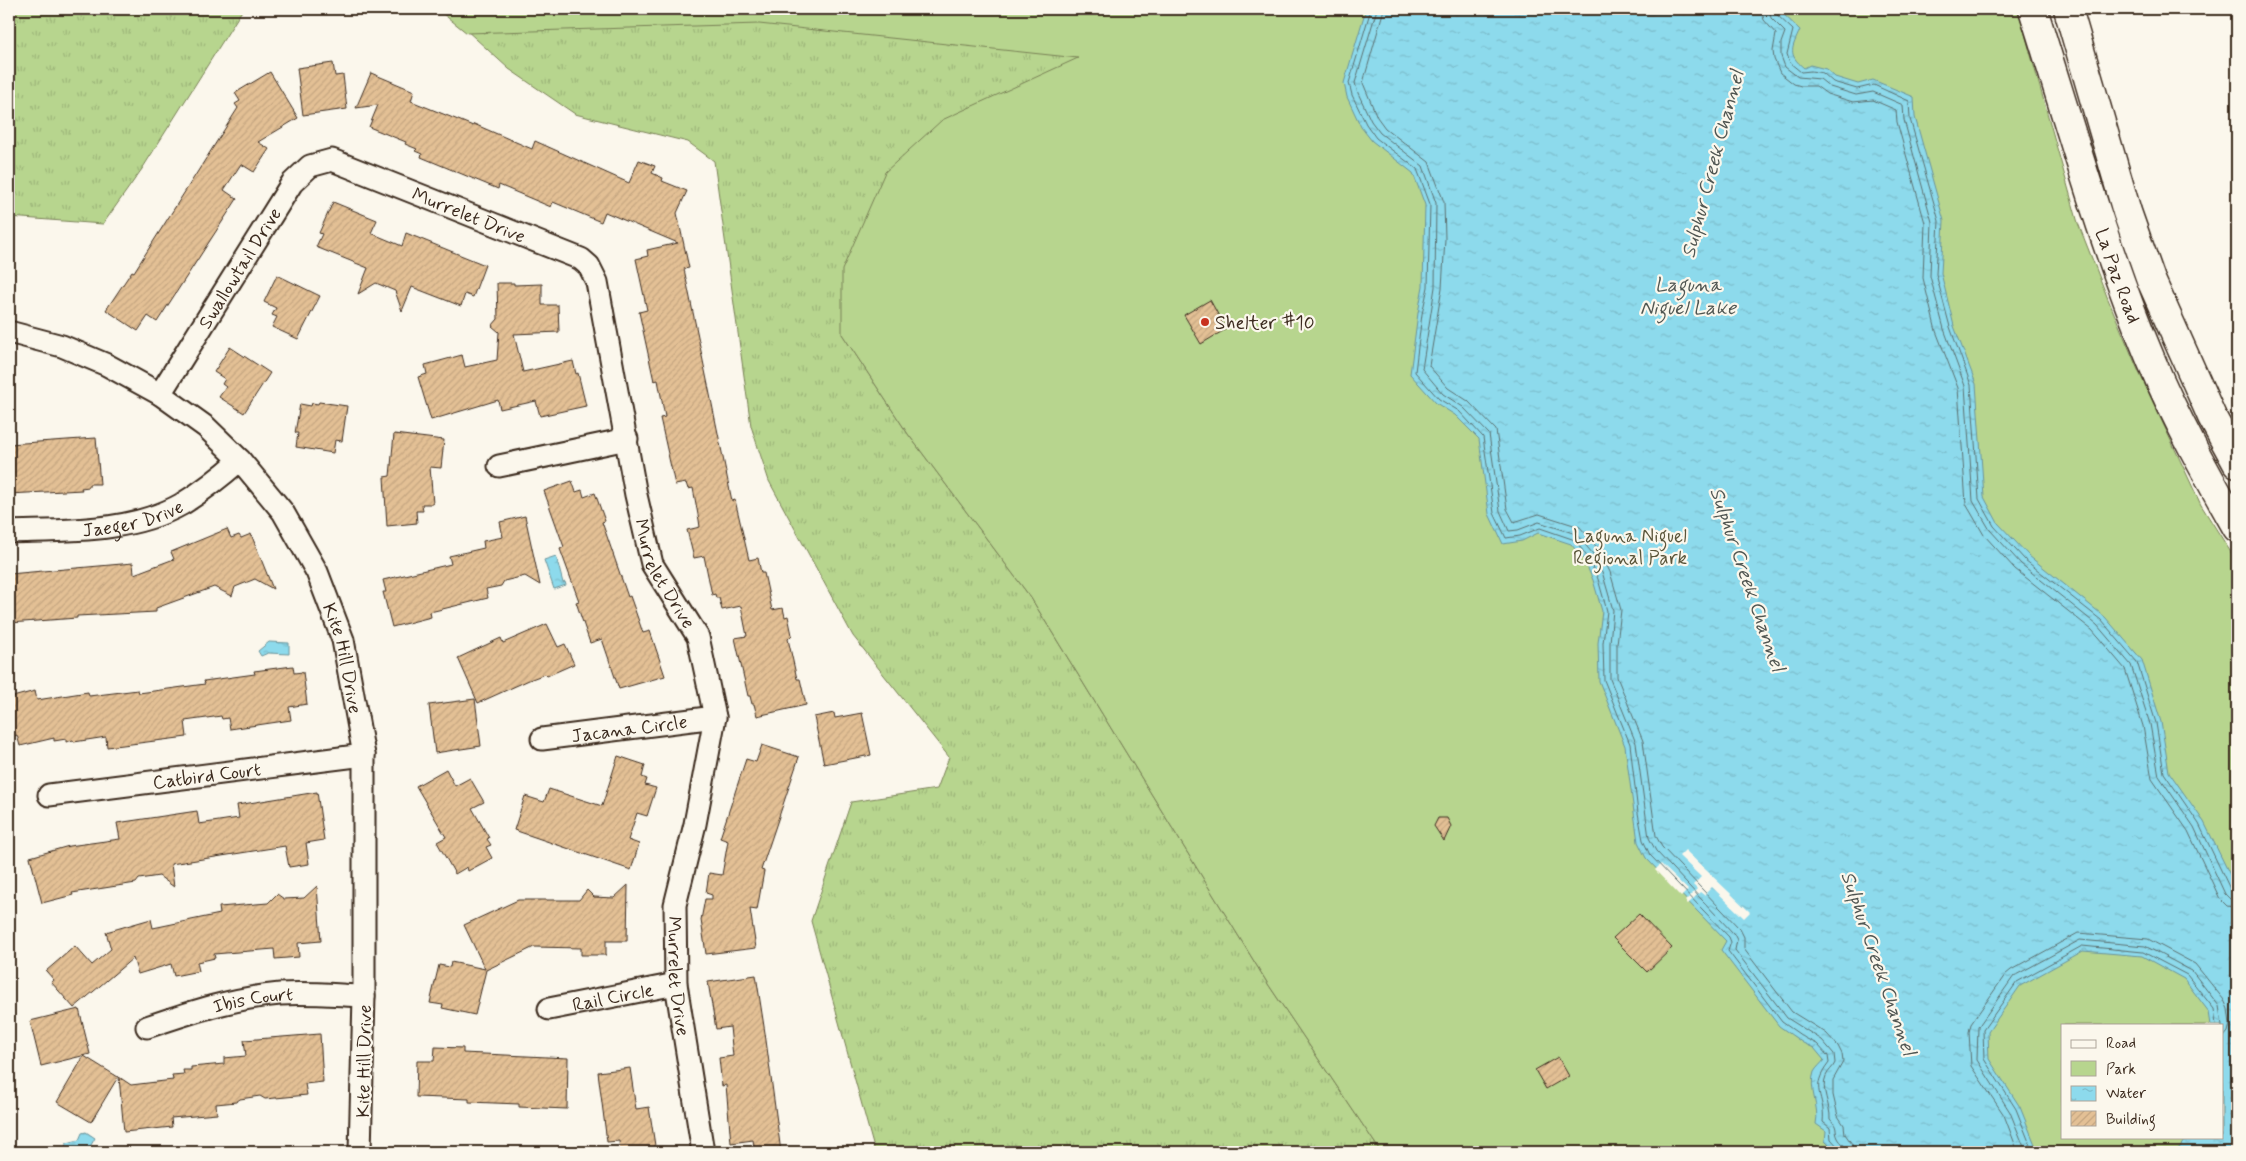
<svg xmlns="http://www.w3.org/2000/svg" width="2246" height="1161" font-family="Mynerve,sans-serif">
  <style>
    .grass { fill: url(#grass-tufts); stroke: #798056 }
    .green { fill: #b7d58e; stroke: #798056; fill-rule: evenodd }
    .water { fill: url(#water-ripples); stroke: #6c949a }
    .pier { fill: #fbf7ec }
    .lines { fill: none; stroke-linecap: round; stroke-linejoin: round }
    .shore { stroke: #5c7070; stroke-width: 1 }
    .building { fill: url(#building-hatch); stroke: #3b2a1e }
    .minor-casing { stroke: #3b2a1e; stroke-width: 25 }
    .major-casing { stroke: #3b2a1e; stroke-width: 31 }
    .minor { stroke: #fbf7ec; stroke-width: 21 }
    .major { stroke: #fbf7ec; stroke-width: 28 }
    .poi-dot { fill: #c8321e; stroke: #fbf7ec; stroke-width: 2 }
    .labels { text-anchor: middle; stroke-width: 4.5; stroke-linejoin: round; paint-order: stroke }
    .street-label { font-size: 19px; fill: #3b2a1e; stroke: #fbf7ec }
    .poi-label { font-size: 19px; fill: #3b2a1e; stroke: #fbf7ec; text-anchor: start }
    .park-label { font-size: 19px; fill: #5a553a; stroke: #fbf7ec }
    .water-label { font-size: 20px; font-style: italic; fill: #505652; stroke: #fbf7ec }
  </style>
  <defs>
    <pattern id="grass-tufts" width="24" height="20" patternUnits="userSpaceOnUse" patternTransform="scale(1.25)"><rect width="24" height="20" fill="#b7d58e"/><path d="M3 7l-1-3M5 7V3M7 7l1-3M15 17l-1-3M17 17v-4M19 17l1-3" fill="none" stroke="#9eb77a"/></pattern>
    <pattern id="water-ripples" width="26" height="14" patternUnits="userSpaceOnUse" patternTransform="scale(1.25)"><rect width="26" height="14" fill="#8ddaec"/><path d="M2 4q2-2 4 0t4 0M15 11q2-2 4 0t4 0" fill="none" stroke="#7bbbca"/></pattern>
    <pattern id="building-hatch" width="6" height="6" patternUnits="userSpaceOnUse" patternTransform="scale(1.25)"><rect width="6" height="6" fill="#e3c095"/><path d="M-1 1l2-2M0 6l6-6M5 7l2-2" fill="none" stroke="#c4a580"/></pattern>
  </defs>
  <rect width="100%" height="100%" fill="#fbf7ec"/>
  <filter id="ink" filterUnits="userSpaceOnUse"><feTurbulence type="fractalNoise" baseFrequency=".02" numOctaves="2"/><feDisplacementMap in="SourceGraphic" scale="10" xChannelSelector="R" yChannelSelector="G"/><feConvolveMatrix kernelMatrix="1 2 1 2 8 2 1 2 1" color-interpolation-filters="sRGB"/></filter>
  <g filter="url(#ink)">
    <g class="grass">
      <path d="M9,9H243L142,169L103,224L9,217Z"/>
      <path d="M443,9H1241L842,334L908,434L1031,598L1268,984L1381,1152H875L811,921L851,802L937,789L949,757L853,636L769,481L751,426L714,161L688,142L575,114L509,69Z"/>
    </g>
    <path class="green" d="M437,9H2018L2078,223L2108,299L2138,370L2201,505L2237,562V1152H1381L1268,984L1031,598L908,434L842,334V270L885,172L942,120L1078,58L759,24L467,33ZM2062,1025H2222V1137H2062Z"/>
    <g class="water">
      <path d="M1366,9H1778L1800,30C1792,48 1787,54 1804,68L1810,65L1826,69L1835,77L1858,84L1873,80L1914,97L1915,117L1944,221L1941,273L1954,326L1976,384L1984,497L1998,523L2029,556L2105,617L2142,660L2161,722L2169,772L2204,822L2232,879L2237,897V1152H2176L2187,1137H2222V1025H2211L2209,1012L2184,979L2142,956L2083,951L2020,986L1988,1032L1989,1059L2020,1107L2038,1152H1836L1825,1141L1826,1131L1816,1124C1820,1107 1808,1089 1814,1072C1816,1068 1822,1063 1824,1060L1814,1048L1803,1043L1779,1026L1721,950L1726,941L1646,858L1638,842L1625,746L1599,681L1598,643L1602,611L1593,580L1584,560L1571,544L1538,533L1522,541L1503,544L1489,514L1479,439L1455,415L1436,403L1410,374L1418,313L1423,286L1425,205L1413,173L1372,141L1361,127L1347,97L1344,83Z"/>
      <path d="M556,556L563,583L565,582L566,585L554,589L544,560Z"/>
      <path d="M269,642L289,643V654L268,653L261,656L258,651Z"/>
      <path d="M86,1132L95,1138L87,1152H69L64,1148L67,1143L79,1140L82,1133Z"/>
    </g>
    <g class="pier">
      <path d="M1685,850L1750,912L1744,918L1712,887L1704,895L1700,892L1688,904L1685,901L1697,889L1693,885L1701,877L1679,856Z"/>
      <path d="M1661,864L1688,890L1681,897L1655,870Z"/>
    </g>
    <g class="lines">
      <g class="shore">
        <path d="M1371,9L1349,83L1352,95L1366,124L1376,138L1417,169L1430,204L1428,287L1422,314L1415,372L1439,399L1459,411L1483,437L1494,513L1506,538L1520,536L1540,528L1575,540L1588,558L1598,579L1607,611L1603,643L1604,680L1630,744L1638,813L1643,840L1650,855L1729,937L1731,942L1728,951L1782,1022L1805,1038L1817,1044L1828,1056L1829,1063C1808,1090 1826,1095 1823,1122L1830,1128L1831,1139L1839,1148L1840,1152"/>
        <path d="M1377,9L1355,83L1358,93L1371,121L1380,133L1423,166L1436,203L1435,287L1422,369L1443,394L1463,407L1489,434L1500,511L1509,531L1518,530L1539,522L1576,534L1593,554L1603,575L1613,610L1610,643V679L1636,743L1649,838L1656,851L1734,934L1737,940L1735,950L1787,1018L1822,1040L1834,1054L1835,1063C1833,1068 1828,1071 1826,1076C1820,1089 1831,1106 1830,1119C1839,1128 1834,1130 1838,1138C1841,1144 1846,1144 1846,1152"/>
        <path d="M1384,9L1363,83L1377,117L1385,128L1429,162L1444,202L1445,239L1442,288L1429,366L1448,388L1468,401L1496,430L1507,509L1514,522L1539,514L1580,527L1599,550L1610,572L1621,610L1617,644V677L1643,741L1656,836L1662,847L1740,929L1744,937V949L1792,1012L1826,1033L1838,1046L1842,1054L1843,1062L1833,1080V1095L1838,1116L1844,1125L1845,1134L1852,1144L1854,1152"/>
        <path d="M1761,9L1764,20L1776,34L1773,51L1774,59L1780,73L1794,84L1801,86H1816L1827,94L1853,102L1873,100L1896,110L1897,122L1925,223L1923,278L1936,331L1958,388L1966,504L1984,535L2015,569L2092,630L2125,669L2143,726L2152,779L2188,831L2220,899L2227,906L2237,908"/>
        <path d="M1769,9L1771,18L1785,32L1781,43V56L1785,67L1798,77L1820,79L1830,87L1856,95L1873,92L1903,105L1904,120L1932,222L1930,276L1944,329L1965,386L1973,501L1990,530L2021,564L2097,625L2131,665L2150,724L2159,776L2194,827L2225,894L2230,899L2237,900"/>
        <path d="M1775,9L1776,14L1793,30L1787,54L1790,63L1801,72L1811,71L1823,73L1833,82L1857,89L1874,85L1909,101L1910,119L1939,221L1936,274L1950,327L1971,385L1979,499L1994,526L2025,560L2101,620L2137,662L2156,723L2164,773L2199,824L2231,891L2237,894"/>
        <path d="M2018,1152L2004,1115L1971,1066L1969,1032L1971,1024L2005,975L2011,970L2078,933L2148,939L2195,964L2224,1000L2228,1009L2230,1024L2228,1032L2222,1039"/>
        <path d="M2026,1152L2010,1112L1977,1060L1978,1027L2014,976L2080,940L2145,946L2192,971L2219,1006L2222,1025"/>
        <path d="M2033,1152L2016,1109L1984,1059L1983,1030L2017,982L2082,946L2143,952L2187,975L2214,1009L2216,1025"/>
      </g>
    </g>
    <g class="building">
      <path d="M333,63L335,76L343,75L347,109L303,115L297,68Z"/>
      <path d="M270,72L298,118L258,142L269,149L254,172L241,164L224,190L237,199L157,322L148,316L138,331L106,310L132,271L134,272L238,108L235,104L240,101L235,93Z"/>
      <path d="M371,73L414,91L411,101L473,126L474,124L532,149L535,141L629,183L639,160L655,166L652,173L663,178L662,181L687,191L677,213L689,268L684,269L732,501L735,500L749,560L758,558L761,573H764L772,610L783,608L785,617L788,616L792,635L788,639L797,679H800L806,705L757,716L754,704H752L750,696H748L735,638L747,636L741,606L722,610L719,598H716L715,594L712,595L704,556L694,558L687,530L700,527L699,520L693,488L688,489L686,483L675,485L660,418L665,417L658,380L654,381L639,312L647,310L636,259L648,256L647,250L678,243L605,212L601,222L553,202L551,207L499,185L498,189L421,157L422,154L415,151L417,149L405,144L406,142L369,127L378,105L356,108Z"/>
      <path d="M333,202L377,220L371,233L402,246L406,233L485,265L473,297L465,294L461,306L412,287L402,311L395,291L376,283L358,294L368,268L316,247L322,234L319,233Z"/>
      <path d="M277,275L320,296L298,339L272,327L277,317L272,315L276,308L264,302Z"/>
      <path d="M497,283H514V285L542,284V305H558L559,332L514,334L523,372L573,361L576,374L578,373L586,406L540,416L536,401L500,409L498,400L431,420L418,377L427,374L425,365L462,355L465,367L497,360L499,332L492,326L498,319Z"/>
      <path d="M1210,300L1226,329L1201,344L1184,315Z"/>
      <path d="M230,347L270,373L244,413L219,397L226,387L222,384L225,379L214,372Z"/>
      <path d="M319,402L347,406L342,441L335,440L333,453L296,447L298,433H295L300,404L311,406L312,403L318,404Z"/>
      <path d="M394,434L444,440L441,468L430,467L433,504H422L423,511H416L417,523L387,526L384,477L390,476Z"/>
      <path d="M96,438L100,484H89V487L81,488L82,490L9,494V444Z"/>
      <path d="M572,481L576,492L582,490L584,497L595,493L605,521L602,522L628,597L630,596L643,633L650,631L665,676L619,689L602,639L590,643L576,602L579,601L560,549L564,547L544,491Z"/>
      <path d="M525,516L540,585L525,576L504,581L501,586L486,589L488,598L430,612L431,617L392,627L383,592H386L383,580L451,564L449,556L484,548L483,541L503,537L500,522Z"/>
      <path d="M227,529L231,538L239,535L241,538L251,534L273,589L255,579L235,587L232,596L214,587L156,608V612L77,616V618L10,623L9,574L133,563L134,574L174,559L171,552Z"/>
      <path d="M547,624L558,647L565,644L574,664L547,676L545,674L529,680L478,703L458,658L501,638L503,643Z"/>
      <path d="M293,666L294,673L303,672L307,704L289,707L291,720L230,729L228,718L222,719L221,716L185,721L187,737L107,747L106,737L74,742L73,740L66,742V739L54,741V738L20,746L17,735L9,738V698L35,691L37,700L88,692L89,696L138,690L139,693L205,684L204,681L255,674L254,671Z"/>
      <path d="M475,699L481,746L435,753L429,705Z"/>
      <path d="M834,713L835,718L862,713L871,755L824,764L814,717Z"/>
      <path d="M762,745L799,757L761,870L764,871L757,910L750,909L756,948L706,954L701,920L705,899H712V895L706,893L709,873L722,875L728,841L720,838L746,759L756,762Z"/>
      <path d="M618,756L645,765L642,777L647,779L645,785L656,788L647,816L637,813L628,840L639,844L631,870L514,830L525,796L544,802L549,789L602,806Z"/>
      <path d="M446,769L455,786L470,778L484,802L472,808L489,838L487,839L491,845L486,847L492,858L468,871L467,867L455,874L437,842L446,837L416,786Z"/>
      <path d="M317,792L324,840L306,843L309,864L289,867L285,846L171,864L174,887L159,876L139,879L136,883L72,893L73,895L42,903L30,857L69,846L120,839L117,823L197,811L199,824L239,818L237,805Z"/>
      <path d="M1438,818H1447L1451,826L1444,841L1434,826Z"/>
      <path d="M628,885L627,941H606V955H581V948L534,947L486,970L475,1015L442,1008L443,1005L430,1003L439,965L450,967L451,962L485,969L464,925L518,900H579L587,890L594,897L614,898Z"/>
      <path d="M317,886L321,941L298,943L299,957L275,959L274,949L214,954L215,958L197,962L199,971L174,976L171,964L138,974L133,958L74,1008L51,982L54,980L46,971L75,946L92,965L111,949L106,932L151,919L153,928L220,914L219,907L268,903L277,894L284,899L304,898Z"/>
      <path d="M1639,914L1672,948L1647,972L1613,938Z"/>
      <path d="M756,975L765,1033L781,1152H755L753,1140L731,1143L726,1085L722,1086L719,1058L733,1056L730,1027L716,1029L708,982Z"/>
      <path d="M79,1009L90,1054L41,1066L30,1021Z"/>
      <path d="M320,1034L323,1082L305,1084L307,1095L265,1099L260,1096L240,1099L236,1102L216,1104L217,1114L171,1118L172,1127L124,1132L119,1077L131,1085L173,1080L172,1075L184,1074L183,1070H191V1067L224,1064V1058L246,1056L244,1040Z"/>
      <path d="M435,1047L463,1048V1053L568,1058L567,1109L519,1107V1104L469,1102V1099L416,1097L417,1061H434Z"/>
      <path d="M84,1056L118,1077L91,1122L57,1102Z"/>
      <path d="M1558,1057L1569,1076L1546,1089L1535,1070Z"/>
      <path d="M630,1068L636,1109L649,1107L656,1152H620L619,1141L607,1142L598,1072Z"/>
    </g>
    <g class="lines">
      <g class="minor-casing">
        <g id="minor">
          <path id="s1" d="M9,332L62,346L107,365L160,394L206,427L240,460L283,512L317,572L343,640L364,755V996L360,1152"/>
          <path id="s2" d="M160,394L292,183L310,166L332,160L581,259L589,266L597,282L636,495L652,564L698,637L715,717L695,824L675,905L676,984L703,1152"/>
          <path d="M499,466L627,439"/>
          <path id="s3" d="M9,532C66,530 131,533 182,504C203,491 222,476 240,460"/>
          <path id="s4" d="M542,739L715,717"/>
          <path id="s5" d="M49,795L364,755"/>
          <path id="s6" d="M549,1009L676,984"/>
          <path id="s7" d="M147,1027C191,1012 233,998 280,994C308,992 337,995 364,996"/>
        </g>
      </g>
      <g class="major-casing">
        <g id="major">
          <path id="s8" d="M2033,9C2070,126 2103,246 2151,360C2175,418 2206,473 2237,528"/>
          <path d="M2068,9L2127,212L2151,280L2212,417L2237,463"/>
        </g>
      </g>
      <use href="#minor" class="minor"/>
      <use href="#major" class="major"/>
    </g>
  </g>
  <circle class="poi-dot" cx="1205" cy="322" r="5"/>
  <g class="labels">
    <g class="street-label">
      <text dy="7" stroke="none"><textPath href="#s2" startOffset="444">Murrelet Drive</textPath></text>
      <text dy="7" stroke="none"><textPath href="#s2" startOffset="149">Swallowtail Drive</textPath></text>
      <text dy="7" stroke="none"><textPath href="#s8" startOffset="280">La Paz Road</textPath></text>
      <text dy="7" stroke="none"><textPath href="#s3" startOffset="125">Jaeger Drive</textPath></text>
      <text dy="7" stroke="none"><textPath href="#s2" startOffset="894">Murrelet Drive</textPath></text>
      <text dy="7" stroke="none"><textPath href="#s1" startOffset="495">Kite Hill Drive</textPath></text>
      <text dy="7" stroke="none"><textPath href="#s4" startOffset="88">Jacana Circle</textPath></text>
      <text dy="7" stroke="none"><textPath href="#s5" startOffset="159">Catbird Court</textPath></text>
      <text dy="7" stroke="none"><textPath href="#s2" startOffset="1312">Murrelet Drive</textPath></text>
      <text dy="7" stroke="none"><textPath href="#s6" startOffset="65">Rail Circle</textPath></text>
      <text dy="7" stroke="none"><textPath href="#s7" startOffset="110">Ibis Court</textPath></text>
      <text transform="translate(363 1061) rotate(-89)" y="7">Kite Hill Drive</text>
    </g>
    <g class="poi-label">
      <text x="1215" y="329">Shelter #10</text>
    </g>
    <g class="park-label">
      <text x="1630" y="542">Laguna Niguel<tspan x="1630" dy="22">Regional Park</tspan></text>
    </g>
    <g class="water-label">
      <text transform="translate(1712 164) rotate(-75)" y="7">Sulphur Creek Channel</text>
      <text x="1688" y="291">Laguna<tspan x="1688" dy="23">Niguel Lake</tspan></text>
      <text transform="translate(1748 579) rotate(71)" y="7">Sulphur Creek Channel</text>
      <text transform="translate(1879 963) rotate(71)" y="7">Sulphur Creek Channel</text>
    </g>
  </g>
  <rect width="2246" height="1161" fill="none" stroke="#fbf7ec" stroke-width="30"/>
  <rect x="15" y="15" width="2216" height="1131" fill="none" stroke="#3b2a1e" stroke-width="2" filter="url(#ink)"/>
  <rect x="2061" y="1024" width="162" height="115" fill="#fbf7ec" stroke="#aea59a"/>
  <rect x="2071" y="1040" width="25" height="8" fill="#fbf7ec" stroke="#aea59a"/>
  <text x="2106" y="1048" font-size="15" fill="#3b2a1e">Road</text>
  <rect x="2071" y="1061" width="25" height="15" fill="#b7d58e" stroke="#aea59a"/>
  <text x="2106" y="1074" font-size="15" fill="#3b2a1e">Park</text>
  <rect x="2071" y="1086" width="25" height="15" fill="url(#water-ripples)" stroke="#aea59a"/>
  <text x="2106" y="1098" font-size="15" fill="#3b2a1e">Water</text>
  <rect x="2071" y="1111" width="25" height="15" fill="url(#building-hatch)" stroke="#aea59a"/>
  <text x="2106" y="1124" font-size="15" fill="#3b2a1e">Building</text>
</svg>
